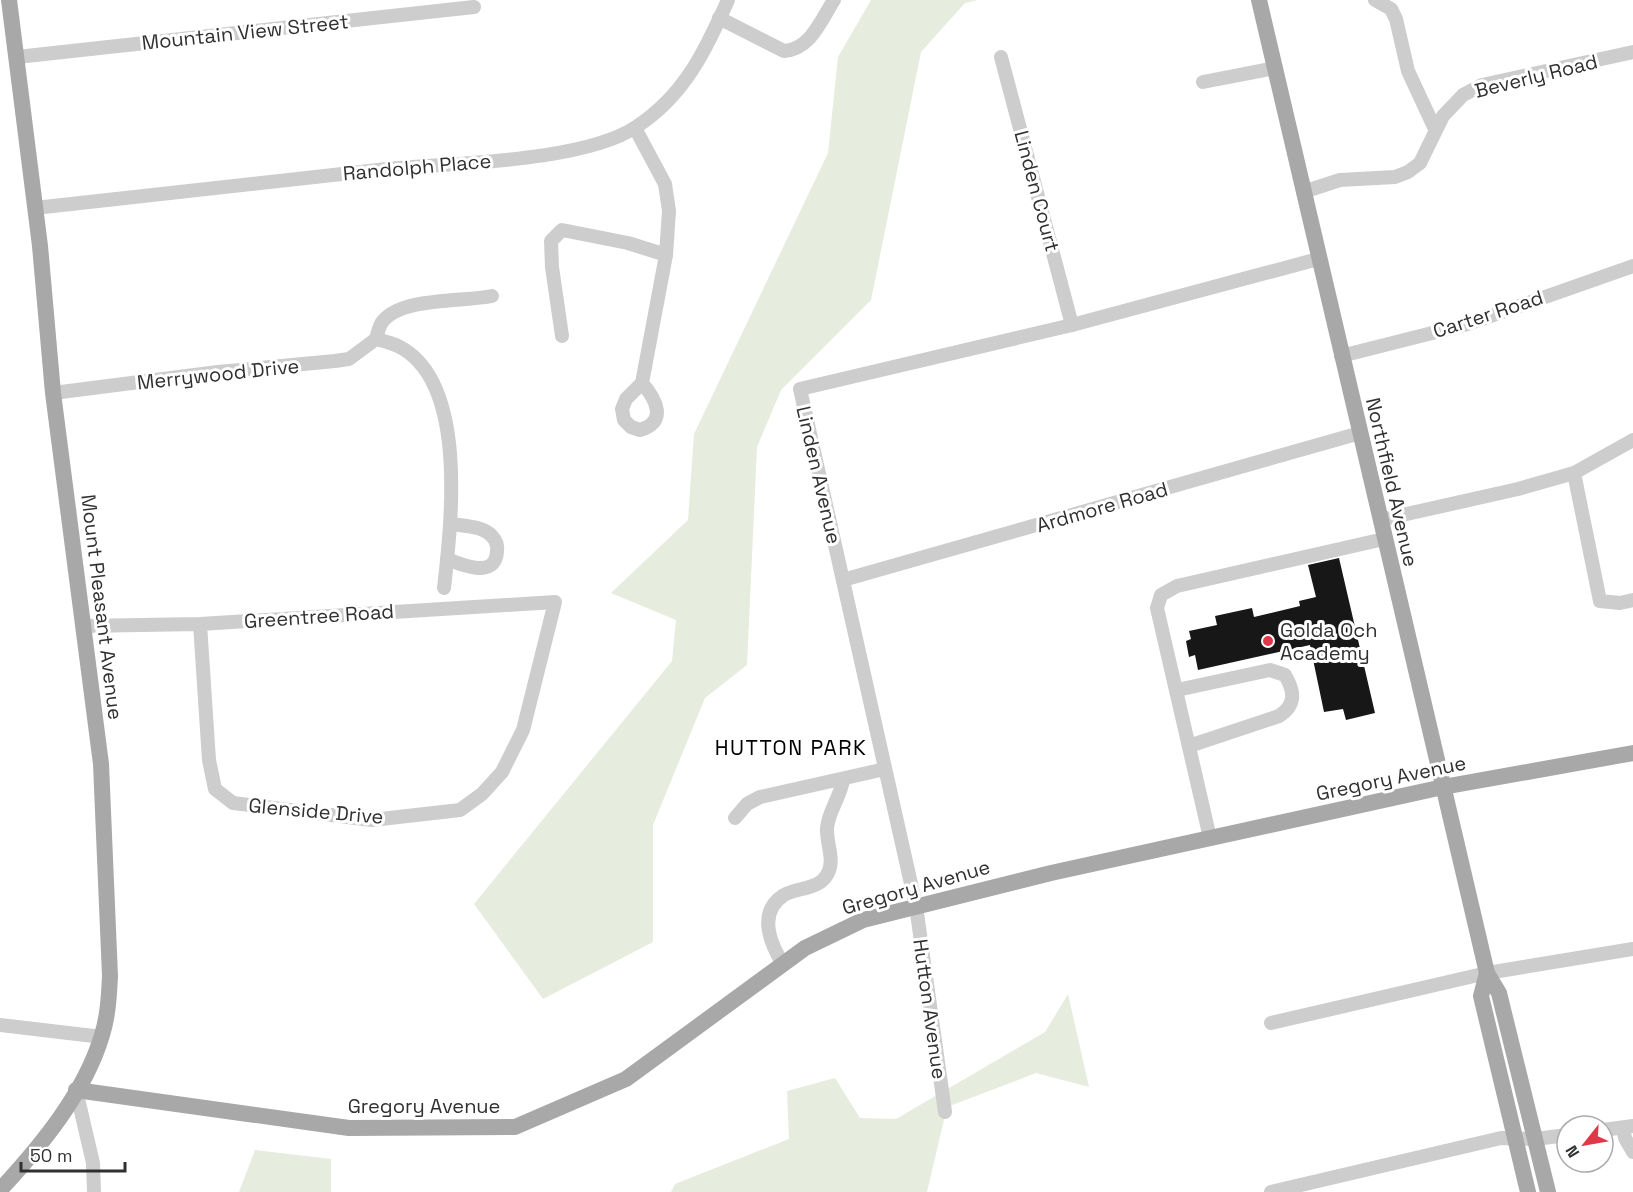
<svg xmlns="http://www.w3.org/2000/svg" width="1633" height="1192" font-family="'Space Grotesk',sans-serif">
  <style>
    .green { fill: #e6ecde }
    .building { fill: #171717 }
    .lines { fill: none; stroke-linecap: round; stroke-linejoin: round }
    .minor { stroke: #cdcdcd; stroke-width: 14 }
    .major { stroke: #a8a8a8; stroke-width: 16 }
    .poi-dot { fill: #e03849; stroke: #fff; stroke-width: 2 }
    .labels { text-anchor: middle; stroke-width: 6; stroke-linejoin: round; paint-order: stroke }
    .street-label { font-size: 20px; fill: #303030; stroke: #fff }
    .poi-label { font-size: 20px; fill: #303030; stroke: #fff; text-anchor: start }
    .neighbourhood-label { font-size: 21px; letter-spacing: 1.5px; fill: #000; stroke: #fff }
  </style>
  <rect width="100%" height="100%" fill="#fff"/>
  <g class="green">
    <path d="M871,0H978L965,3L921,52L871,300L781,390L757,447L747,665L705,698L653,825V942L543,999L474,904L672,661L676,620L611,593L688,520L694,434L828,153L838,57Z"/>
    <path d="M1068,994L1089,1087L1036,1073L947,1107L927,1192H671L675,1184L789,1139L787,1091L835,1078L860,1118L896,1119L1045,1032Z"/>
    <path d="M255,1150L331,1159V1192H239Z"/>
  </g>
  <path class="building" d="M1339,558L1375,713L1346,720L1343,709L1324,712L1310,645L1198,670L1195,655L1189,657L1186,641L1191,639L1189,631L1217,625L1215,616L1252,608L1254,617L1300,606L1299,601L1316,597L1308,565Z"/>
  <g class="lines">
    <g class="minor">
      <path d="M1375,0L1391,9L1396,19L1408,71L1435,129"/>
      <path d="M719,18L784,51C811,49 821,20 834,0"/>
      <path d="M17,57L474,7"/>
      <path d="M1001,57L1072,325"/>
      <path d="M1203,82L1275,68"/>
      <path d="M635,128L665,184L669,211L666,255L642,383L626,399L622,409L624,420L631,427L640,430C668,422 656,399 642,383"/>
      <path d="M1303,192L1340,180L1395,177L1408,172L1420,163L1443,116L1463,95L1482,85L1633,52"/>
      <path d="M35,208C153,195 270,181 387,169C453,163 583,162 636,127C685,95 705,51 728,0"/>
      <path d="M562,336L552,267L551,241L562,230L628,243L666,255"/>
      <path d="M376,339C378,333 379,325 383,321C403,297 463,302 492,296"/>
      <path d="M1341,356L1468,324L1633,266"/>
      <path d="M53,393L218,372L335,361L349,359L376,339C383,341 391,343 398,346C469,381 451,525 444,588"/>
      <path d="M1574,473L1600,601L1620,603L1633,600"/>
      <path d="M1380,520L1518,489L1574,473L1633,440"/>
      <path d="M447,559C462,565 495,579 497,552C498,546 496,540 491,535C481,526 464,526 451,524"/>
      <path d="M843,580L1360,433"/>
      <path d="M83,626L200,624L555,602L523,730L502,772L482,794L460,810L372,820L233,803L215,789L209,760L200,624"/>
      <path d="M1177,690L1270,670L1285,675C1295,692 1296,705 1279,716L1189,746"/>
      <path d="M735,818L747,804L760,797L885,769"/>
      <path d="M1210,838L1157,608L1161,595L1177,586L1384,539"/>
      <path d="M783,964C770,943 757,912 784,895C798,887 820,890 828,873C835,860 826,842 827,828C829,810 840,798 843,780"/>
      <path d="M1271,1023L1487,973L1633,949"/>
      <path d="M0,1025L102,1037"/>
      <path d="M76,1090L93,1163L94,1192"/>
      <path d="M945,1112L916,906L800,389L1072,325L1318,259"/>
      <path d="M1623,1128L1625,1138L1633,1152"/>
      <path d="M1603,1130L1633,1126"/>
      <path d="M1271,1192L1501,1138L1535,1139L1567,1135"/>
    </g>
    <g class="major">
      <path d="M1259,0L1487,973L1499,993L1548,1192"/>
      <path d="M1487,973L1481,996L1528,1192"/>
      <path d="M76,1090L349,1128L515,1127L626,1079L805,948L863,920L1051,873L1443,787L1633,753"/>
      <path d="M0,1190C40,1147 85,1093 102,1035C108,1016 109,996 110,976L101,764L53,393L40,246L9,0"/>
    </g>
  </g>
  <circle class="poi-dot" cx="1268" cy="641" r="6"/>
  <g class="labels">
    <g class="street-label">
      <text transform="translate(245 32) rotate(-6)" y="7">Mountain View Street</text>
      <text transform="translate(1536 76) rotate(-14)" y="7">Beverly Road</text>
      <text transform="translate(417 167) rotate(-5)" y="7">Randolph Place</text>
      <text transform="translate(1037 191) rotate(75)" y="7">Linden Court</text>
      <text transform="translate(1488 314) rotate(-18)" y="7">Carter Road</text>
      <text transform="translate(218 374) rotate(-6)" y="7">Merrywood Drive</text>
      <text transform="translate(819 475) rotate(77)" y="7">Linden Avenue</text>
      <text transform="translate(1392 482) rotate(77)" y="7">Northfield Avenue</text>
      <text transform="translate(1102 507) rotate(-16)" y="7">Ardmore Road</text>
      <text transform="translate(102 607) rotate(83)" y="7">Mount Pleasant Avenue</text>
      <text transform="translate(319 616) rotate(-4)" y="7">Greentree Road</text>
      <text transform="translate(1391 778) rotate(-12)" y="7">Gregory Avenue</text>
      <text transform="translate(316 811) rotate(5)" y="7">Glenside Drive</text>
      <text transform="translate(916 887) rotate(-16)" y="7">Gregory Avenue</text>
      <text transform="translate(930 1009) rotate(82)" y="7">Hutton Avenue</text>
      <text x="424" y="1113">Gregory Avenue</text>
    </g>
    <g class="poi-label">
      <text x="1280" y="637">Golda Och<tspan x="1280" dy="23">Academy</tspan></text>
    </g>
    <g class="neighbourhood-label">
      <text x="791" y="755">HUTTON PARK</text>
    </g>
  </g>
  <g transform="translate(1585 1144) rotate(239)"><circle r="28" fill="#ffffff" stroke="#acacac" stroke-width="1.5"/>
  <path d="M0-4.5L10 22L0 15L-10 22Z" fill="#e03849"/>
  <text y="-9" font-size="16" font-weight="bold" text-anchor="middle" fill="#303030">N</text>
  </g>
  <path d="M21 1162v9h104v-9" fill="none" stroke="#303030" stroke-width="3"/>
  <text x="30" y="1162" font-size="18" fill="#303030" stroke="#ffffff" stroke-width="4.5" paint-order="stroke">50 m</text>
</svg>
